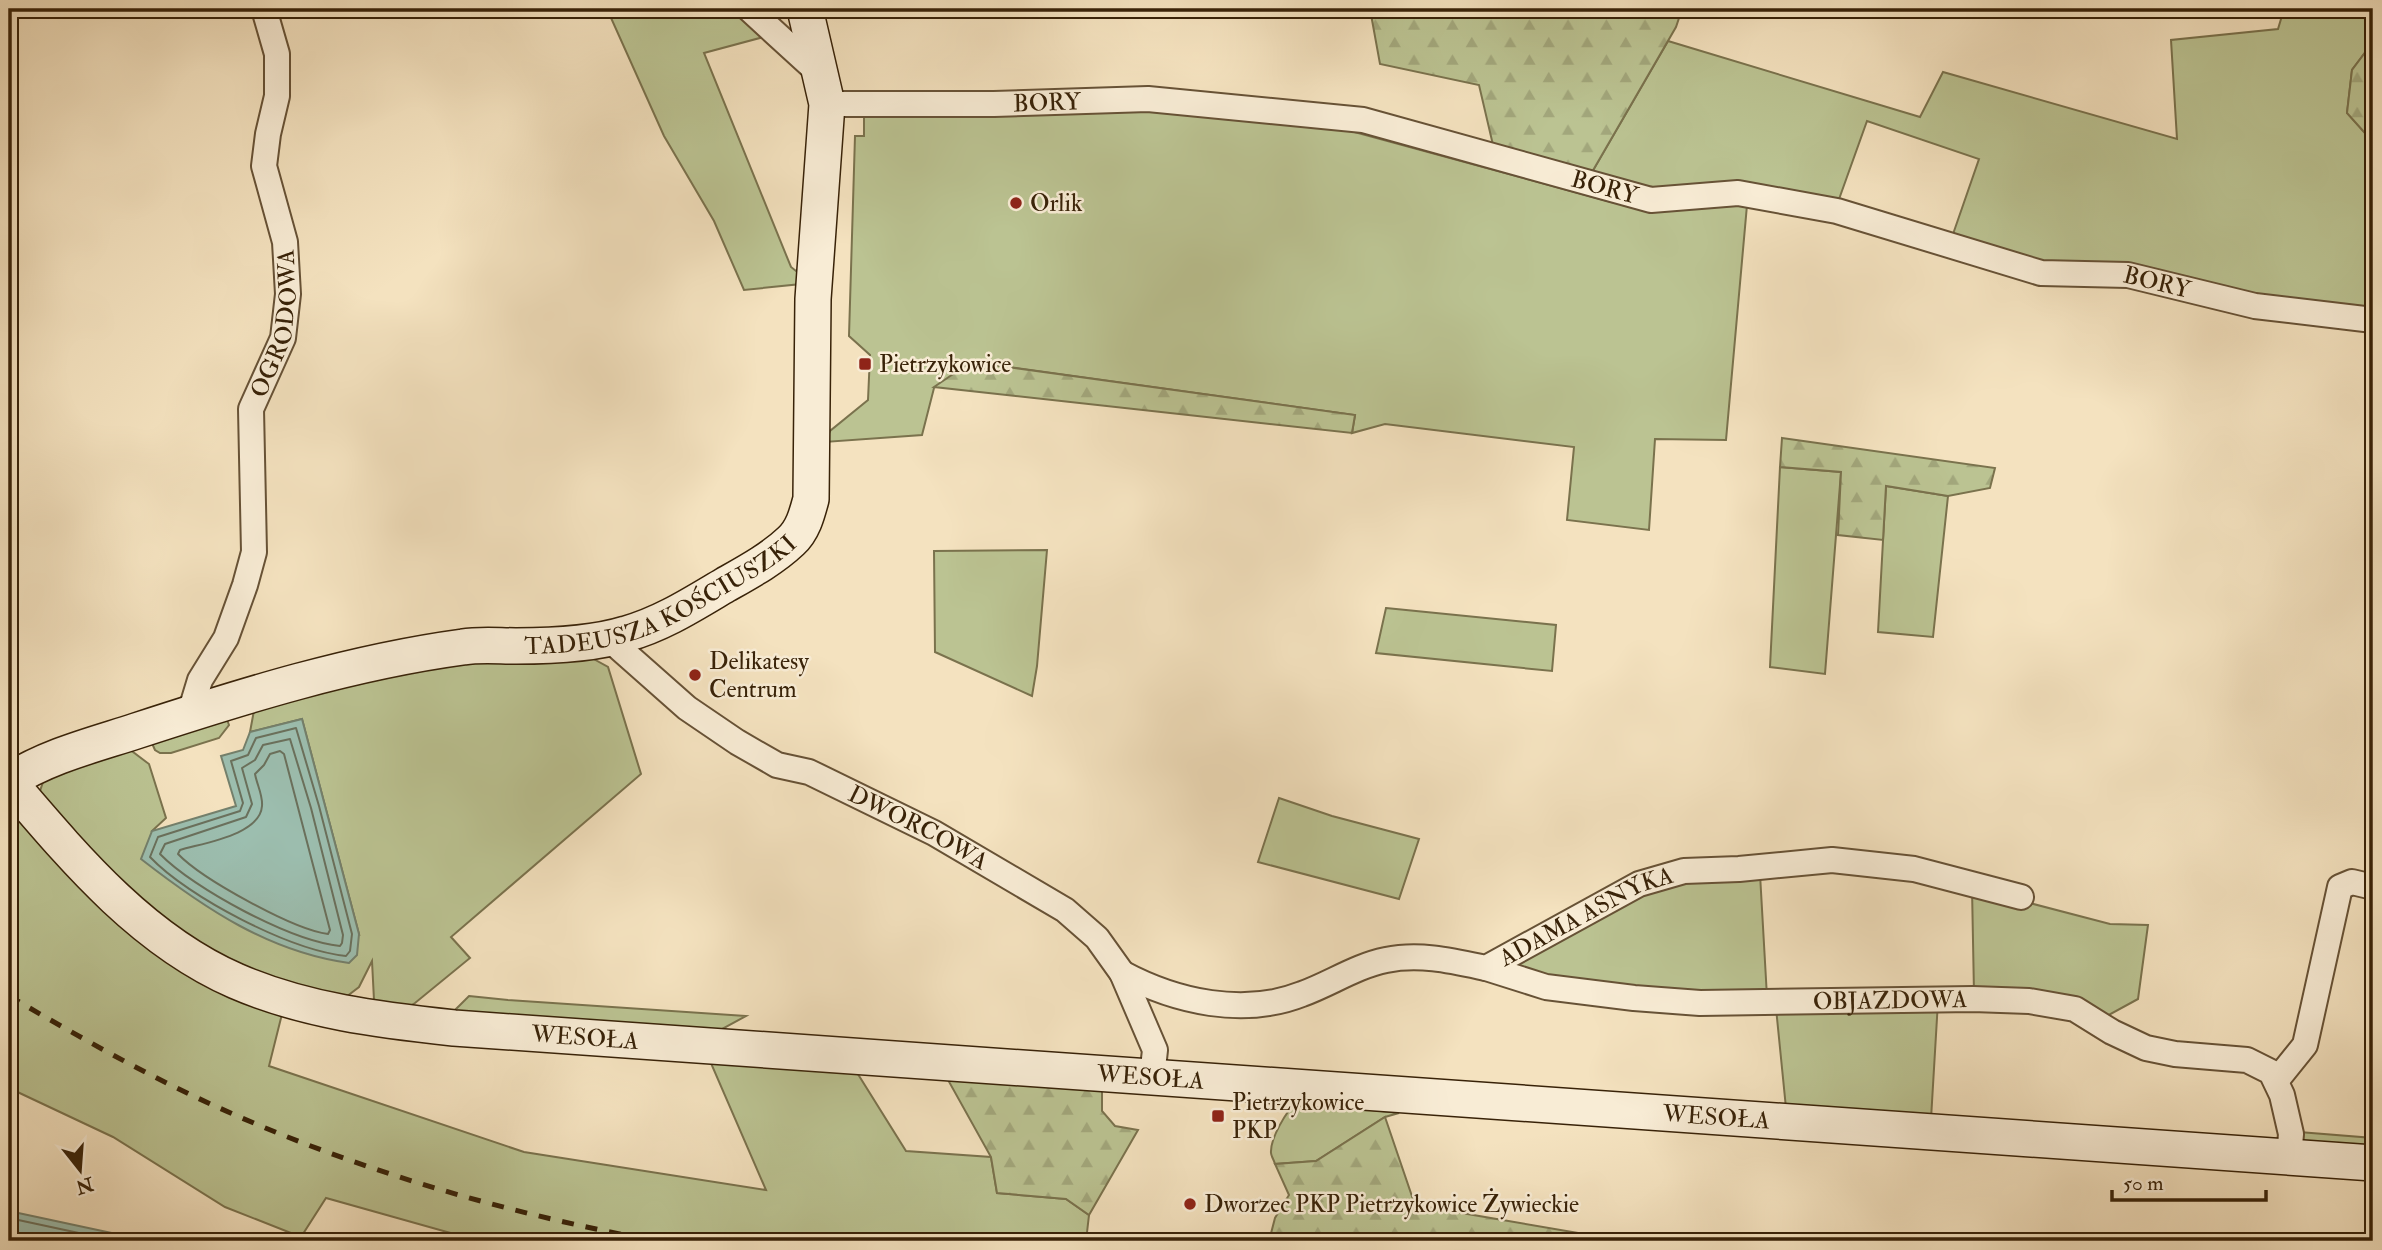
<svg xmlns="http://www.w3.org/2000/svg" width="2382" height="1250" font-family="'IM FELL Double Pica',serif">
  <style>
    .grass { fill: #bbc392; stroke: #7a724d; stroke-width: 2 }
    .forest { fill: url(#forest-firs); stroke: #7a724d; stroke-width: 2 }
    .water { fill: #9cbeaf; stroke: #74806c; stroke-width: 2 }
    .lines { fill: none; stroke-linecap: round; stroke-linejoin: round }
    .shore { stroke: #6a705c; stroke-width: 2 }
    .street-casing { stroke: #675236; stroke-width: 28 }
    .secondary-casing { stroke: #382208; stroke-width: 38 }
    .street { stroke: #f8ecd5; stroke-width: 24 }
    .secondary { stroke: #f8ecd5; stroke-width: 35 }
    .rail { stroke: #382208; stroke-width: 5; stroke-dasharray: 12 12; stroke-linecap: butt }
    .poi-dot { fill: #8f2418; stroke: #f8ecd5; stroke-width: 2.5 }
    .labels { text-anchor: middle; stroke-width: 5; stroke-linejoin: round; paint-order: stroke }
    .street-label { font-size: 24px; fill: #382208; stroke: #f8ecd5 }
    .poi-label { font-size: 24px; fill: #382208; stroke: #f8ecd5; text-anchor: start }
  </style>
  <defs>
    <pattern id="forest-firs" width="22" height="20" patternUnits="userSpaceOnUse" patternTransform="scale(1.75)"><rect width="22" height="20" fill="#bbc392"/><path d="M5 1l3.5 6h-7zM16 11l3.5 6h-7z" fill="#a2a77c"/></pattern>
  </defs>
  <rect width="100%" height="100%" fill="#f4e2bf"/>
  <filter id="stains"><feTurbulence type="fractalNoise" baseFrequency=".00286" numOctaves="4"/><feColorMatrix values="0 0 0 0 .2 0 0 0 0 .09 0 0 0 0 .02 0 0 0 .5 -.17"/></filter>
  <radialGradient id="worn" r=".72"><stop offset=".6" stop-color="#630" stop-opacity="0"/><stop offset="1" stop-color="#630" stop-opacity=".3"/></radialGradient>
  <g class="grass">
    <path d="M607,9H740L771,35L704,53L791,267L796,271L801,266V284L744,290L714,221L664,136Z"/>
    <path d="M2284,9H2373V42L2352,70L2347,113L2373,142V313L2045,266L1952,237L1979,159L1867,121L1838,202L1663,191L1588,179L1668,41L1920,117L1943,72L2177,139L2171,40L2278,29Z"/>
    <path d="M1152,108L1314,121L1611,202L1656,209L1747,205L1726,440L1655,439L1649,530L1567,520L1574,447L1385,424L1352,433L1355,415L972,362L934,388L922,435L825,442L830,431L868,400L870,355L849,336L855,136H864V113Z"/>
    <path d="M1780,467L1841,472L1825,674L1770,667Z"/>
    <path d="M1886,486L1948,496L1933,637L1878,632Z"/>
    <path d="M1047,550L1037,666L1032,696L935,652L934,551Z"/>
    <path d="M1386,608L1556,625L1552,671L1376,653Z"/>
    <path d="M590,657L608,667L641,774L451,937L470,958L415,1003L410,1006H384L374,1000L372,961L359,987L346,997L277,979L223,960L127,893L43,800L40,791L44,779L125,746L149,764L166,818L152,831L359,934L302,719L250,732L255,705L433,661Z"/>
    <path d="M226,717L229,725L219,738L171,753H160L155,750L151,741Z"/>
    <path d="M9,782L38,817L282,1014L269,1066L524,1152L766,1190L710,1061L846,1055L906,1151L991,1157L997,1193L1066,1199L1089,1215L1086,1241H479L326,1198L301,1237L225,1207L113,1137L9,1088Z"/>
    <path d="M1279,798L1332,816L1419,839L1399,899L1258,862Z"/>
    <path d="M1760,874L1767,997L1698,998L1524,976L1512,960L1636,891L1682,879Z"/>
    <path d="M1972,888L2110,924L2148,925L2138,999L2107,1016L1974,993Z"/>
    <path d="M469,996L508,1000L746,1016L713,1034L454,1011Z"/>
    <path d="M1938,1001L1931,1119L1786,1108L1776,1008Z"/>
    <path d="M1297,1102L1399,1113L1385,1117L1316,1161L1275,1164C1274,1160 1271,1156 1271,1153C1270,1139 1286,1111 1297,1102Z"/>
    <path d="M2299,1132L2373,1138V1151L2298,1146Z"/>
  </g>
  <g class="forest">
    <path d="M1370,9H1682L1676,27L1588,179L1493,145L1479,85L1380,64Z"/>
    <path d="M2373,42V142L2347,113L2352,70Z"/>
    <path d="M971,362L1355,415L1352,433L934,387Z"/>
    <path d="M1782,438L1995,468L1990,488L1948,496L1886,486L1883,540L1838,535L1841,472L1780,467Z"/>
    <path d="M938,1062L1102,1074V1111L1115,1126L1138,1130L1089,1215L1066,1199L997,1193L991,1157Z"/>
    <path d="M1385,1117L1415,1205L1625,1241H1269L1275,1218L1289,1195L1275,1164L1316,1161Z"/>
  </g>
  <g class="water">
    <path d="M302,719L359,934L357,955L349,963C269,952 204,908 141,859L152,831L236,806L221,756L243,750L250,732Z"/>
    <path d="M9,1211L149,1241H9Z"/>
  </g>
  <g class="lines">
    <g class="shore">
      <path d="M296,728L319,806L352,934L350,951L346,956C290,950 189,898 150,857L158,837L240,811L243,803L231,761L248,755L256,738Z"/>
      <path d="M290,739L311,808L343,935L342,943L340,946C291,941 194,889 160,854L165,844L246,817L252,804L242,768L255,760L263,745Z"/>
      <path d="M280,751L284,754L330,930L328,934C294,930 202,879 178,854L180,850C203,843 260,835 262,806C263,795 257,785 255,774L264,765L270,754Z"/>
      <path d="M9,1218L116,1241"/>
    </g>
    <g class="street-casing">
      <g id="street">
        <path d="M749,9L820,74"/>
        <path id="s1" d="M827,104H994L1148,99L1363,120L1651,200L1738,193L1837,211L2041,273L2128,275L2255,306L2373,320"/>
        <path id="s2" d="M609,639L687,708L737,742L777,765L809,772L934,833L1065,910L1097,938L1122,973L1155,1050L1152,1077"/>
        <path id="s3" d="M190,713L200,680L226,638L245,585L254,552L251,409L283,338L288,294L285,242L264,166L268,134L277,96V54L264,9"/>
        <path id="s4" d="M1486,968L1546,987L1634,998L1700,1003L1973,999L2029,1001L2075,1009L2112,1032L2146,1048L2175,1054L2247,1060L2271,1072L2282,1095L2291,1134L2289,1157"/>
        <path id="s5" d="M1122,973C1176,1002 1244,1017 1302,994C1330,984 1356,966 1386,960C1420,953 1453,961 1486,968L1639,884L1684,871L1739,869L1832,860L1914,869L2021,897"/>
        <path d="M2276,1081L2305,1045L2340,887L2352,882L2373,887"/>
      </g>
    </g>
    <g class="secondary-casing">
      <g id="secondary">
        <path id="s6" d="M9,781C48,756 93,745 136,731C243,696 352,662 463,647C480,644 499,646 516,646C549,646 594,644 626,634C662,624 693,604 725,585C748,572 772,559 791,541C803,530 807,514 811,499L813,299L827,104L805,9"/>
        <path id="s7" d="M9,782C74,858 142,940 236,981C305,1011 380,1020 454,1028L2373,1163"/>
      </g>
    </g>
    <use href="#street" class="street"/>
    <use href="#secondary" class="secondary"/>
    <path class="rail" d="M9,996C76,1035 144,1074 215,1106C355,1170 506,1213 656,1241"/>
  </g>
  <g class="poi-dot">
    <circle cx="1016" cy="203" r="7"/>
    <rect x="858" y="357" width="14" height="14" rx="3.5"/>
    <circle cx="695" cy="675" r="7"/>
    <rect x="1211" y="1109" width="14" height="14" rx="3.5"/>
    <circle cx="1190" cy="1204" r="7"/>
  </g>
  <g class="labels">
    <g class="street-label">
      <text dy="8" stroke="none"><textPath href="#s1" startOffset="220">BORY</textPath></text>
      <text dy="8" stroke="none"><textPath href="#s1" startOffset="788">BORY</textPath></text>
      <text dy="8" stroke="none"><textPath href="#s1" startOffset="1354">BORY</textPath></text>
      <text dy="8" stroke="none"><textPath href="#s3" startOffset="408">OGRODOWA</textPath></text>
      <text dy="8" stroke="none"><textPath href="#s6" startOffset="684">TADEUSZA KOŚCIUSZKI</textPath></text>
      <text dy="8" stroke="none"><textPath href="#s2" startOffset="366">DWORCOWA</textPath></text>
      <text dy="8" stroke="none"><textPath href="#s5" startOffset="492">ADAMA ASNYKA</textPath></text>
      <text dy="8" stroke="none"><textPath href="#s4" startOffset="408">OBJAZDOWA</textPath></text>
      <text dy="8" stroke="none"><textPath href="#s7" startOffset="660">WESOŁA</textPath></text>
      <text dy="8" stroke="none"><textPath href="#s7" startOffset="1227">WESOŁA</textPath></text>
      <text dy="8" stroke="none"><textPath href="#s7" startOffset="1794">WESOŁA</textPath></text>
    </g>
    <g class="poi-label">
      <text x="1030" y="211">Orlik</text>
      <text x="879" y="372">Pietrzykowice</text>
      <text x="709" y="669">Delikatesy<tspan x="709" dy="28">Centrum</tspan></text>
      <text x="1232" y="1110">Pietrzykowice<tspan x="1232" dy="28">PKP</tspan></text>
      <text x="1204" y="1212">Dworzec PKP Pietrzykowice Żywieckie</text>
    </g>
  </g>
  <rect width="2382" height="1250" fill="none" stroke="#f4e2bf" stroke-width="35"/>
  <rect x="10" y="10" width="2361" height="1229" fill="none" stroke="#382208" stroke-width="3.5"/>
  <rect x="18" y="18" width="2347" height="1215" fill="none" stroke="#382208" stroke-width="2"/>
  <g transform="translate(80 1170) rotate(163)" stroke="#f8ecd5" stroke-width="5" paint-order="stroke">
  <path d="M0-5L12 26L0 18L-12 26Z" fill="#382208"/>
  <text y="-10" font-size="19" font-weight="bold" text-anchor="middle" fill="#382208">N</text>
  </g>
  <path d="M2112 1190v10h154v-10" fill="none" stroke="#382208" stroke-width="3.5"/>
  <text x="2123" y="1190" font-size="21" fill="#382208" stroke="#f8ecd5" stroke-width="5" paint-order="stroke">50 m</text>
  <rect width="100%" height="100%" filter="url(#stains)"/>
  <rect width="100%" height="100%" fill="url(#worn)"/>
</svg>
